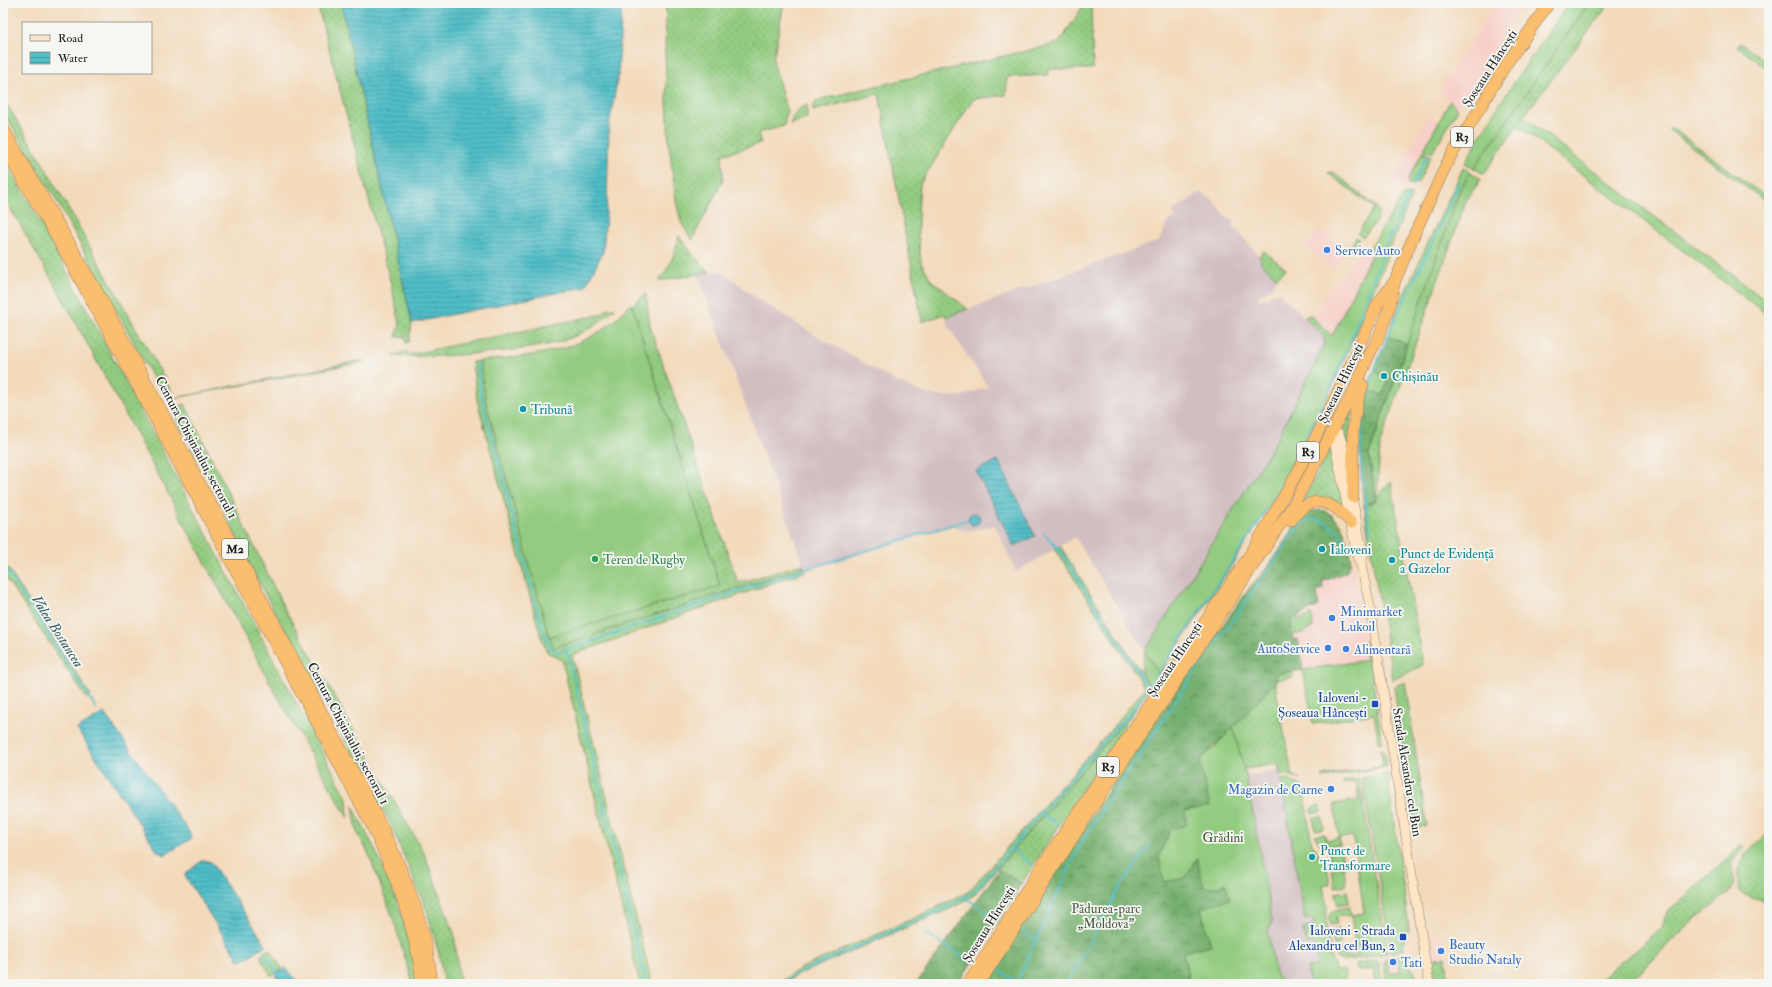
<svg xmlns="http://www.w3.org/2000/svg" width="1772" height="987" font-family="'IM FELL Double Pica',serif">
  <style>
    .built { fill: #f7d0c9 }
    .industrial { fill: #d2bec1 }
    .grass { fill: url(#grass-dots); stroke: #58744e }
    .forest { fill: url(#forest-crowns); stroke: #496645 }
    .wetland { fill: url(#wetland-marsh); stroke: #58744e }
    .park { fill: url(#park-crowns); stroke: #58744e }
    .garden { fill: #93cc80; stroke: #58744e }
    .water { fill: url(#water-rules); stroke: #366d72 }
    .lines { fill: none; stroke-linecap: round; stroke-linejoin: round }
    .stream { stroke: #51bec8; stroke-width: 2 }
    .secondary-casing { stroke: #887b6c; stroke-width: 10 }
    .trunk-casing { stroke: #887b6c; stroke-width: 12 }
    .secondary { stroke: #fde5c5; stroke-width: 9 }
    .trunk { stroke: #fabe6e; stroke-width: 11 }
    .shop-dot { fill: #3f7fe0; stroke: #f6f6f2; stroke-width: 1.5 }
    .culture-dot { fill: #0f9aa8; stroke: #f6f6f2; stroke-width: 1.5 }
    .leisure-dot { fill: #2e9e5b; stroke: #f6f6f2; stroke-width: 1.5 }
    .transit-dot { fill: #1a4fb4; stroke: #f6f6f2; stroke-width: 1.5 }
    .labels { text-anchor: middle; stroke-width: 3.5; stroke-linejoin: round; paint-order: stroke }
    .shield { fill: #f6f6f2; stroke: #5d5d5c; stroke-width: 1 }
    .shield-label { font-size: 12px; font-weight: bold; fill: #1c1c1c }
    .street-label { font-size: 13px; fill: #1c1c1c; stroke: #f6f6f2 }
    .shop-label { font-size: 13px; fill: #366cbe; stroke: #f6f6f2; text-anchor: start }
    .culture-label { font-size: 13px; fill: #0d838f; stroke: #f6f6f2; text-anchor: start }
    .leisure-label { font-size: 13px; fill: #27864d; stroke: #f6f6f2; text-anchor: start }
    .transit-label { font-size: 13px; fill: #164399; stroke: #f6f6f2; text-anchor: end }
    .park-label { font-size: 13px; fill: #465a3f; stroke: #f6f6f2 }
    .water-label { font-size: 14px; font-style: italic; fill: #315d61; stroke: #f6f6f2 }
  </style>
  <defs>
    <pattern id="grass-dots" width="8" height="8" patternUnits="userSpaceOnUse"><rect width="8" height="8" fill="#93cc80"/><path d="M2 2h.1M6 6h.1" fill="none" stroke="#7eaf6e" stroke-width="1.8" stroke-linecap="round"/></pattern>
    <pattern id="forest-crowns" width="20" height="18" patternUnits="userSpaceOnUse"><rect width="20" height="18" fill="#76b06e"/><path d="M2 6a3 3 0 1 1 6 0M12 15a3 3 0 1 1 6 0" fill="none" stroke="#608e5a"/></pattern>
    <pattern id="wetland-marsh" width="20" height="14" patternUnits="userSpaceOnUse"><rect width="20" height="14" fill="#93cc80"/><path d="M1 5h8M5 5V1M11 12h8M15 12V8" fill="none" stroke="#7eaf6e"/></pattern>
    <pattern id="park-crowns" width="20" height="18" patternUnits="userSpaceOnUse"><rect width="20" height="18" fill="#93cc80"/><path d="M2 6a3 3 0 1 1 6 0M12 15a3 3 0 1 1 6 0" fill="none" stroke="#7eaf6e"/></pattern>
    <pattern id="water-rules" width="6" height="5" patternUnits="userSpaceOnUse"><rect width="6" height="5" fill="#51bec8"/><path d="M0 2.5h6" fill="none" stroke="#429aa2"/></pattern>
  </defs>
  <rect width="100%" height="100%" fill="#f6f6f2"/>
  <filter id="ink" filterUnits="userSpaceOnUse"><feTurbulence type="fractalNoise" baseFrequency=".025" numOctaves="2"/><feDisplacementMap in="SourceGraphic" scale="8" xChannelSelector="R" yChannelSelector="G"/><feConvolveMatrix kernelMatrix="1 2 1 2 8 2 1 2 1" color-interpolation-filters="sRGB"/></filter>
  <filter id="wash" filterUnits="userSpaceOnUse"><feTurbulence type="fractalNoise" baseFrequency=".012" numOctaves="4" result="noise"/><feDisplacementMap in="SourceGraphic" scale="16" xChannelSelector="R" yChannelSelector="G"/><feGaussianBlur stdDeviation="0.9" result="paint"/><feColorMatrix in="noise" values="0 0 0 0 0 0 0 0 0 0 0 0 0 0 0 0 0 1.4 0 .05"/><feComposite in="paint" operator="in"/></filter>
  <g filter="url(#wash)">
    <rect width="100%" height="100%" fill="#f3dabb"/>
    <g class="built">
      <path d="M1491,3H1524L1504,33L1501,43L1458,109L1439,91L1493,8L1490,6Z"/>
      <path d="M1429,115L1438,122L1408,179V184L1397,188L1391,182Z"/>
      <path d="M1320,230L1347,251L1333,269L1305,247Z"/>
      <path d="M1365,245L1373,251L1332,336L1310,317Z"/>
      <path d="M1351,562L1367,642L1363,643L1366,660L1303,670L1298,640H1293L1291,619L1317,591L1322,582L1346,573Z"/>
      <path d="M1442,936L1446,957L1436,958L1433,938Z"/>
      <path d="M1398,956L1401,971L1389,973L1387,958Z"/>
    </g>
    <g class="industrial">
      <path d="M1200,192L1212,199L1229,220L1231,219L1234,222L1232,224L1262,260L1260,263L1277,278L1269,290L1258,296L1260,300L1279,292L1324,337L1325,343L1276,441L1145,651L1075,537L1016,572L995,525L969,531L952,526L806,571L698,274L722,271L756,298L810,332L898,383L924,393L940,396H962L988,387L948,326L946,322L949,316L1159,241L1169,220L1176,218L1172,212Z"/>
      <path d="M1280,770L1305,919L1313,918L1314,925L1303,928L1314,943L1318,966L1307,968L1310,984H1287L1277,977L1268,938L1262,861L1246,776Z"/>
    </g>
    <g class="grass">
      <path d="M317,3H341L412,323L409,342L406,343L405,336L396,337L400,325L391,284Z"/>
      <path d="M666,3H784L773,60L787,112L784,126L758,133L761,143L722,155L723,180L692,240L681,222L676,201L669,145L665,53Z"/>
      <path d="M1085,3H1091L1093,69H1049V75L1007,77L1006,95L973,99L920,184L918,213V233L921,262L931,280L968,309L949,316L947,318L945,314L922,322L879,94L812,111L815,103L821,99L1059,43Z"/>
      <path d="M1589,3H1610L1523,117L1484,174L1474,168Z"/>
      <path d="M1740,42L1769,64V70L1737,46Z"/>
      <path d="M3,98L41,160L172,392L157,385L54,196L3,111Z"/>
      <path d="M807,105V119L790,124C794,114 797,109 807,105Z"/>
      <path d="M1671,127L1769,199V204L1669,130Z"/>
      <path d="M3,159L34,210L347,798L348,818L275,692L69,310L3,195Z"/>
      <path d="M1471,172L1481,179L1466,201L1380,444L1377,497L1391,481L1423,665L1393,680C1384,622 1372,565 1364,506L1376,500L1369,455L1460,188Z"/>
      <path d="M679,236L693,255L710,272L659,281C670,266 675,254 679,236Z"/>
      <path d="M646,294L650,326L738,583L803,564L804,567L553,648L549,637L720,586L632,305Z"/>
      <path d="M615,308C603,320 590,329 575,336C550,347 521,349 494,352C460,355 426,358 393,356L407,351V355L603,314L607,309Z"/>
      <path d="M363,360V362L170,399Z"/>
      <path d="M1354,399L1347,453L1343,422Z"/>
      <path d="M185,404L284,608L424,853L454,933L460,984H444L439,954L426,908L389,821L248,563L219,499L175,416V408Z"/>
      <path d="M1332,446L1346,511L1302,502Z"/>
      <path d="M1145,651L1159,674L1150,687L1141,672Z"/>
      <path d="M1277,680L1276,690L1292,774L1300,780L1286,774L1280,775L1278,764L1244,769L1233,728Z"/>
      <path d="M1405,682L1427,825L1416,829L1411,807L1394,686Z"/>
      <path d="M1136,708L1021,884L997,869Z"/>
      <path d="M353,806C363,827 374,846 383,867C400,903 412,944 417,984H413L393,918L367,850L357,832Z"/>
      <path d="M1769,833V904C1761,897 1744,898 1739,891C1740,883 1738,876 1739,869C1740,854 1759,842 1769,833Z"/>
      <path d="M1741,846L1744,848L1731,863L1735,884L1731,891L1700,915L1674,938L1644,969L1624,984H1599L1598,981L1662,928L1666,914Z"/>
      <path d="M270,950L282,969L271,976L260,956L265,951Z"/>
      <path d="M1446,957L1449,984H1437L1433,963L1436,958Z"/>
    </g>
    <g class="forest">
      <path d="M1387,336L1407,344L1369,454L1376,500L1364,506C1359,465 1357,431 1367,390L1383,395L1387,383L1374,370Z"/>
      <path d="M1322,510C1345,518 1347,541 1351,562L1346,572L1322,582L1323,589L1317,591L1319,606L1291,619L1293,640L1298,639L1303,670L1277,674V680L1220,742L1214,745L1209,751L1210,806L1197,858L1213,888L1226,883L1230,899L1201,909L1211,945L1183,952L1190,984H984L1040,893L1206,645L1220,629L1251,586L1269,566L1288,538L1297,520L1309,511Z"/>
      <path d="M999,870L1021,884L958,984H916Z"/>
    </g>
    <g class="wetland">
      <path d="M480,361L486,403L553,648L804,567L806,571L572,655L652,984H640L562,660L547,652L540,634L477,400L472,362Z"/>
      <path d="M1060,546L1150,687L1136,708L973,896L954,907L797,975L784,984H777L801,968L921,915L968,892L1108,733L1145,688L1055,549Z"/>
      <path d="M3,561L91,696L87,699L3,574Z"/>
    </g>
    <path class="park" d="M1292,672L1293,677L1277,680L1276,674Z"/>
    <g class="garden">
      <path d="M1569,3H1589L1474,168L1465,163C1495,107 1533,55 1569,3Z"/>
      <path d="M1450,101L1458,109L1432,153L1424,149Z"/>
      <path d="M1523,117L1769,303V316L1517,125Z"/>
      <path d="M1423,152L1431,156L1418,183L1408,184V179Z"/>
      <path d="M1463,168L1471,172L1460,188L1407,344L1387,336L1399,305Z"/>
      <path d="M1331,172L1336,174L1376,207L1379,212L1375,223L1363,237L1357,234L1374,208L1328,173Z"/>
      <path d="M1404,194L1411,195V197C1377,278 1348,361 1307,438C1264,521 1211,597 1159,674L1145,651L1276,441L1325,343L1324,337L1305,317L1310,315L1332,336L1373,251L1370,248Z"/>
      <path d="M1356,237L1359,239L1350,252L1347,251Z"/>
      <path d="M1264,251L1286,269L1277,278L1260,262L1262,260L1259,257Z"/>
      <path d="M630,305H632L720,586L549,637L486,403L480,361C525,356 572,354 609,325C617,319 623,312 630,305Z"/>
      <path d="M1374,370L1387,383L1383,395L1367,390Z"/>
      <path d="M1312,615L1313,627L1303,633L1292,635L1291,619L1297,616L1298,620Z"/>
      <path d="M1366,641L1367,642L1382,742L1379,743L1374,714L1313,724L1303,670L1366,660L1363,643Z"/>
      <path d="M1233,728L1246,776L1272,920L1268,933L1275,972L1277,977L1287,984H1190L1183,952L1211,945L1201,908L1230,899L1226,883L1213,888L1204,887L1197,858L1185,878L1164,882L1159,856L1171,829L1187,825L1185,811L1210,806L1200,761Z"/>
      <path d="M1380,748C1385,752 1388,761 1386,767L1323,778L1322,776L1383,766Z"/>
      <path d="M1389,774V788L1409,927V931L1405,934L1403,949L1391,953L1362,778Z"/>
      <path d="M1286,779L1303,787L1312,844L1318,852L1320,859H1324L1327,865L1330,884L1323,886L1327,908L1325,917L1332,961L1336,971L1344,970L1346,984H1310L1307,968L1318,965L1314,943L1306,944L1303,928L1314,925L1313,918L1305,920L1281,780Z"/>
      <path d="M1359,779L1388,953L1343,961L1337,959L1336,950L1341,949L1343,957L1357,955L1351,915L1336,917L1337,924L1330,925L1328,917C1332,908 1341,909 1350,907L1351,915L1364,913L1353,836L1339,838L1340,845C1330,847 1318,848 1315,835L1325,834L1326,840L1339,838L1334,804L1359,800L1356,782L1343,784L1344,781Z"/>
      <path d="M1320,805L1321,812L1311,813V808Z"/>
      <path d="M1322,817L1324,829L1315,830L1313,818Z"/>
      <path d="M1341,850L1343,862L1331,864L1329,852Z"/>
      <path d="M1344,867L1346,885L1335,887L1332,869Z"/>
      <path d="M1347,891L1349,903L1338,905L1335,893Z"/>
      <path d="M1338,929L1340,944L1334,946L1331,930Z"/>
      <path d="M1402,955L1416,974L1418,984H1386L1384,961L1387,958L1389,973L1400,972L1398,956Z"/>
      <path d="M1375,960L1379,963L1382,984H1375L1373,969L1359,971L1357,970L1356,964Z"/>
    </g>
    <g class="water">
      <path d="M341,3H622L618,76L609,126L607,201L603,252L585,287L412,323Z"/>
      <path d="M998,460L1035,536L1014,546L976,471Z"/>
      <circle cx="974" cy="519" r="6"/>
      <path d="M104,713L190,833L191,838L189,840L165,855L158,852L77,729Z"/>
      <path d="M203,860L211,862L266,945L242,961L239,960L185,876L186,873Z"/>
      <path d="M286,968L300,984H281L276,977L277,972Z"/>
    </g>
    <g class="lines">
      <g class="stream">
        <path d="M1413,185L1427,156"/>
        <path d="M1349,345L1385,247L1408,196"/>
        <path d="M477,364L482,400L541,623L550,649L559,652L567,650"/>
        <path d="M1326,397L1347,350"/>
        <path d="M1279,491L1323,403"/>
        <path d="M1370,532C1364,495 1358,460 1362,423C1369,366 1399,312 1424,260C1436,235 1447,208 1459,183"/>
        <path d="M1044,533L1061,552L1148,688"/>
        <path d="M3,565L96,708"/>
        <path d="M1092,755L1099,759"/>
        <path d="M1137,759H1142"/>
        <path d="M1040,814L1059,824"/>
        <path d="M1011,848L1033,866"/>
        <path d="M964,897L999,919"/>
        <path d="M1019,929L1036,940"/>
        <path d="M926,933L972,963"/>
        <path d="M265,955L278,973"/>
        <path d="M994,967L1017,982"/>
        <path d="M646,984L567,650L779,577L967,520"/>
        <path d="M779,984L796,974L951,905L972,893L979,886L1060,790L1136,706L1275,498"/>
        <path d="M1016,984L1081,843L1208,653L1236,616L1300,524C1317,512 1331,525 1342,538H1345"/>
        <path d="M1067,984L1120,887L1150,844"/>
      </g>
    </g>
  </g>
  <g filter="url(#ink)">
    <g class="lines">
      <g class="secondary-casing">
        <path id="secondary" d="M1361,565L1363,555L1342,443L1339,434L1332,430L1357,556L1361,565L1370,606L1429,984"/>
      </g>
      <g class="trunk-casing">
        <g id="trunk">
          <path d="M3,128L106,307L369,801C398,859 426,918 432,984"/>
          <path d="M3,147L52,229L111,336L372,826C396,877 416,928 422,984"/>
          <path d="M1353,497C1354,458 1348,422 1363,385"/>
          <path d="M1291,521C1310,493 1330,498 1351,523"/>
          <path d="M968,984L1040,869L1251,553L1296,475L1323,423L1364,336L1377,305L1393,283"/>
          <path d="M979,984L1094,805L1294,504L1354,390L1370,353L1377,341L1389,309L1395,281L1414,235L1447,163L1505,66L1549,3"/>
        </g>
      </g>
      <use href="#secondary" class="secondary"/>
      <use href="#trunk" class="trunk"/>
    </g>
  </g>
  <g class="shop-dot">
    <circle cx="1327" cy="250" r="4"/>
    <circle cx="1332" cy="618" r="4"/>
    <circle cx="1328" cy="648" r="4"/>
    <circle cx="1346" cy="649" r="4"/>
    <circle cx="1331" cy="789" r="4"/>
    <circle cx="1441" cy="951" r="4"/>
    <circle cx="1393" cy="962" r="4"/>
  </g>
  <g class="culture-dot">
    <circle cx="1384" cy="376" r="4"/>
    <circle cx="523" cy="409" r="4"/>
    <circle cx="1322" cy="549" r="4"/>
    <circle cx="1392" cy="560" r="4"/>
    <circle cx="1312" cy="857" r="4"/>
  </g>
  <circle class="leisure-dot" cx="595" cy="559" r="4"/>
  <g class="transit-dot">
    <rect x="1371" y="700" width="8" height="8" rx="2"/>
    <rect x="1399" y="933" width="8" height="8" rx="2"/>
  </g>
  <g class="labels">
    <g class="shield">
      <rect x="1451" y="127" width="22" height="20" rx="3"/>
      <rect x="1297" y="442" width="22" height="20" rx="3"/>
      <rect x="222" y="539" width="26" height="20" rx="3"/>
      <rect x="1097" y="757" width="22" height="20" rx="3"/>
    </g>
    <g class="shield-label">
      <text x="1462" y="141">R3</text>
      <text x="1308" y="456">R3</text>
      <text x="235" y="553">M2</text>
      <text x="1108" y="771">R3</text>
    </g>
    <g class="street-label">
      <text transform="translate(1489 68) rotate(-57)" y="5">Șoseaua Hâncești</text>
      <text transform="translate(1340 383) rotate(-64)" y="5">Șoseaua Hîncești</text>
      <text transform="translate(197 447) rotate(62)" y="5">Centura Chișinăului, sectorul 1</text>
      <text transform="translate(1174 659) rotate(-56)" y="5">Șoseaua Hîncești</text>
      <text transform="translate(349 733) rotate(62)" y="5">Centura Chișinăului, sectorul 1</text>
      <text transform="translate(1408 772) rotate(81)" y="5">Strada Alexandru cel Bun</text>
      <text transform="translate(988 924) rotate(-58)" y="5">Șoseaua Hîncești</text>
    </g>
    <g class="shop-label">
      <text x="1335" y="255">Service Auto</text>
      <text x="1340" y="616">Minimarket<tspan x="1340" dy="15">Lukoil</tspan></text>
      <text x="1320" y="653" text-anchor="end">AutoService</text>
      <text x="1354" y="654">Alimentară</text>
      <text x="1323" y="794" text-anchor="end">Magazin de Carne</text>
      <text x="1449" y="949">Beauty<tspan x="1449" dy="15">Studio Nataly</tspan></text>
      <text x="1401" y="967">Tati</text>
    </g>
    <g class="culture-label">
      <text x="1392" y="381">Chișinău</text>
      <text x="531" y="414">Tribună</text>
      <text x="1330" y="554">Ialoveni</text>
      <text x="1400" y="558">Punct de Evidență<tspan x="1400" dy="15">a Gazelor</tspan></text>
      <text x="1320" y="855">Punct de<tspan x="1320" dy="15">Transformare</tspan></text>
    </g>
    <g class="leisure-label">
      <text x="603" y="564">Teren de Rugby</text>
    </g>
    <g class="transit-label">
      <text x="1367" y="702">Ialoveni -<tspan x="1367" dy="15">Șoseaua Hâncești</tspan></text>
      <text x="1395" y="935">Ialoveni - Strada<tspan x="1395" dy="15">Alexandru cel Bun, 2</tspan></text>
    </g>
    <g class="park-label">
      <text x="1223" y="842">Grădini</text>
      <text x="1106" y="913">Pădurea-parc<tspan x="1106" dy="15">„Moldova”</tspan></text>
    </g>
    <g class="water-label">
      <text transform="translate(58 631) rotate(57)" y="5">Valea Bostancea</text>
    </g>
  </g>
  <rect width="1772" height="987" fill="none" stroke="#f6f6f2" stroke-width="16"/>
  <rect x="22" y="22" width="130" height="52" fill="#f6f6f2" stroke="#9f9f9c"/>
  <rect x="30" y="35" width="20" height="6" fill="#fde5c5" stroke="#9f9f9c"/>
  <text x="58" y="42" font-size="12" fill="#1c1c1c">Road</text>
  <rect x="30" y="52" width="20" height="12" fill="url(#water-rules)" stroke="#9f9f9c"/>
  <text x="58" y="62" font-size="12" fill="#1c1c1c">Water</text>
</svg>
